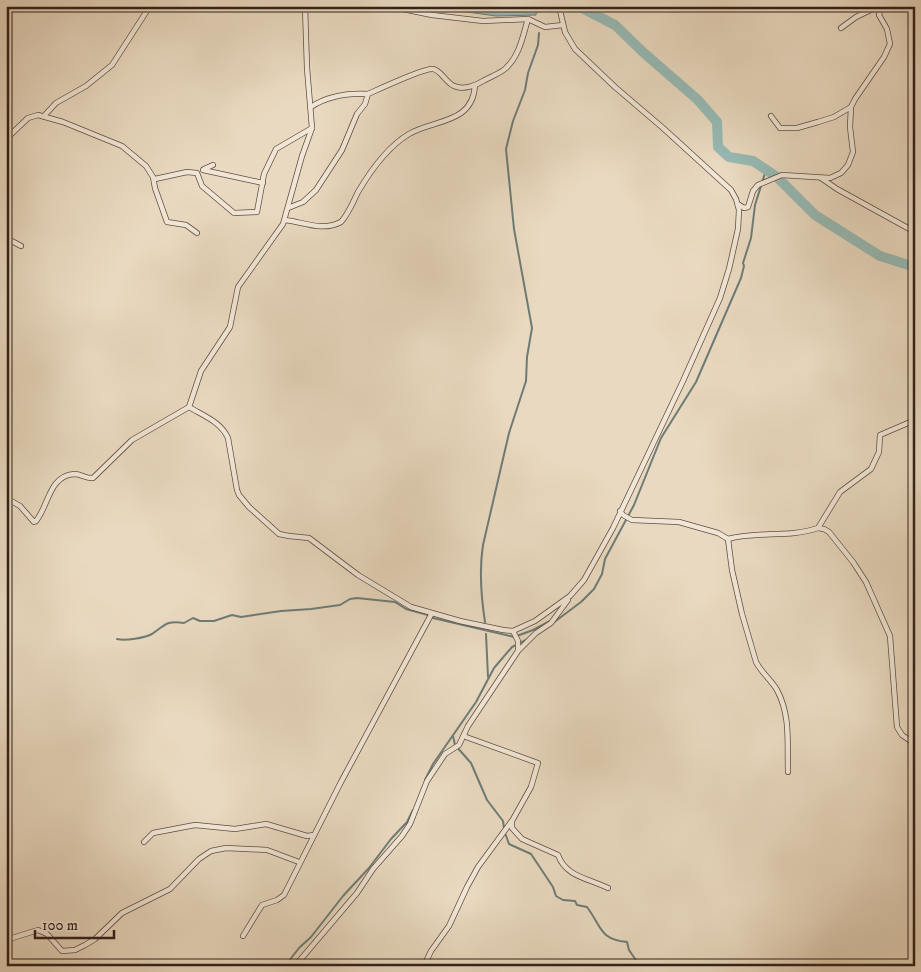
<svg xmlns="http://www.w3.org/2000/svg" width="921" height="972" font-family="'IM FELL DW Pica',serif">
  <style>
    .water { fill: #97bab5; stroke: #6e7c77 }
    .lines { fill: none; stroke-linecap: round; stroke-linejoin: round }
    .shore { stroke: #646d67; stroke-width: 1 }
    .stream { stroke: #6e7c77; stroke-width: 2 }
    .river { stroke: #97bab5; stroke-width: 10 }
    .minor-casing { stroke: #5f4e43; stroke-width: 6 }
    .minor { stroke: #f1e6d6; stroke-width: 4.5 }
  </style>
  <rect width="100%" height="100%" fill="#e9d9c0"/>
  <filter id="stains"><feTurbulence type="fractalNoise" baseFrequency=".004" numOctaves="4"/><feColorMatrix values="0 0 0 0 .2 0 0 0 0 .09 0 0 0 0 .02 0 0 0 .5 -.17"/></filter>
  <radialGradient id="worn" r=".72"><stop offset=".6" stop-color="#630" stop-opacity="0"/><stop offset="1" stop-color="#630" stop-opacity=".3"/></radialGradient>
  <g class="water">
    <path d="M424,6H544V10L536,13V15L496,16Z"/>
    <path d="M640,6H815L803,9H710L677,12L650,11L647,8Z"/>
  </g>
  <g class="lines">
    <path class="shore" d="M457,6C483,9 515,17 539,6"/>
    <g class="stream">
      <path d="M433,618L514,637L533,630L552,620"/>
      <path d="M485,622C481,596 479,570 483,545L509,433L526,381L527,357L532,328L514,229L506,149L513,121L525,90L528,73L538,45L539,33"/>
      <path d="M553,623L581,602L594,589L602,574L605,559L634,505L661,438L696,382L741,278L744,266L743,263L751,238L755,205L766,170"/>
      <path d="M486,634L488,677"/>
      <path d="M117,639C126,641 144,638 152,634C165,625 167,620 184,623L193,618L200,621H214L232,615L241,617L281,611L311,609L340,605L350,599L357,598L395,602L406,609L428,615"/>
      <path d="M453,736L455,745L471,763L487,800L503,821L504,828"/>
      <path d="M425,780L433,764L476,702L494,668L512,647L528,639"/>
      <path d="M505,833L509,844L531,854L553,887L556,896L563,900L575,901L577,905L587,907C602,927 599,939 627,942L629,950L640,966"/>
      <path d="M285,966L299,948L311,937L343,896L369,868L391,839L407,822L413,810"/>
    </g>
    <path class="river" d="M581,6L582,8L615,25L644,53L698,100L717,122L718,147L729,157L753,161L777,177L815,215L880,256L915,267"/>
    <g class="minor-casing">
      <g id="minor">
        <path d="M388,6L432,15L483,21L528,19L545,27L563,25"/>
        <path d="M841,28L856,17L879,6"/>
        <path d="M368,94C379,89 424,68 433,69C441,70 446,83 454,86C463,90 475,86 483,81C490,77 501,73 506,68C520,55 523,35 528,19"/>
        <path d="M44,116L56,103L86,86L112,65L150,6"/>
        <path d="M771,116L780,128H797L818,122L834,117L851,107L855,99L884,57L890,44L887,29L879,15L881,6"/>
        <path d="M6,139L28,118L38,115L63,122L122,146L146,166L153,177L155,188L167,222L186,225L197,233"/>
        <path d="M204,169L213,165"/>
        <path d="M203,170L263,183"/>
        <path d="M821,178L837,189L915,232"/>
        <path d="M155,179L187,172L197,173L202,186L234,213L257,212L264,174L276,149L312,128"/>
        <path d="M738,204L744,208L748,207L753,191L758,185L782,175L830,178L841,173L848,165L853,152L850,127L851,107"/>
        <path d="M288,208L303,202L316,190L342,150L357,114L365,104L368,94C348,93 329,95 311,107"/>
        <path d="M285,220C304,222 322,232 341,222C349,213 353,202 358,192C371,170 387,147 409,134C435,119 473,124 475,85"/>
        <path d="M6,238L21,246"/>
        <path d="M189,407C204,416 221,422 228,438L237,490L239,495L249,507L279,534L289,536L309,538L358,575L411,607L460,621L503,630L513,631L535,621L570,596L584,580L613,528L683,381L720,298L729,269L738,229L739,210L736,199L731,190L663,128L615,87L575,49L565,32L559,6"/>
        <path d="M6,498L20,506L34,522L36,521C49,505 49,476 74,474C82,474 86,479 93,478L132,440L189,407L201,371L230,327L238,287L283,224L302,156L312,128L307,68L305,6"/>
        <path d="M620,511L623,515L632,520L679,522L718,533L728,539L732,570L742,614L756,662C761,672 771,680 777,690C791,716 787,744 788,772"/>
        <path d="M818,528L824,529L829,532L853,562L866,582L890,636L897,727L902,735L915,744"/>
        <path d="M728,539C757,531 789,538 818,528L840,492L871,469L879,452L880,435L915,420"/>
        <path d="M513,631L518,641V650"/>
        <path d="M464,735L466,737L538,763L531,787L512,821V828L522,839L558,855C566,877 588,878 608,888"/>
        <path d="M144,842L153,833L195,825L235,829L266,824L307,836L314,835"/>
        <path d="M243,936L262,905L277,900L284,895L341,782L432,613"/>
        <path d="M6,940L38,930L47,934L62,951L75,950L85,945L95,939L122,913L170,889L199,859L211,851L226,848L267,850L299,862"/>
        <path d="M295,966L357,893L373,869L402,836L410,824L427,781L445,754L459,745L468,726L518,651L536,633L551,623L568,600"/>
        <path d="M424,966L431,951L449,926L467,887L478,867L511,822"/>
      </g>
    </g>
    <use href="#minor" class="minor"/>
  </g>
  <rect width="921" height="972" fill="none" stroke="#e9d9c0" stroke-width="25"/>
  <rect x="8" y="8" width="906" height="957" fill="none" stroke="#312019" stroke-width="2.5"/>
  <rect x="12" y="12" width="896" height="947" fill="none" stroke="#312019"/>
  <path d="M35 930v8h79v-8" fill="none" stroke="#312019" stroke-width="2.5"/>
  <text x="42" y="930" font-size="15" fill="#312019" stroke="#f1e6d6" stroke-width="4" paint-order="stroke">100 m</text>
  <rect width="100%" height="100%" filter="url(#stains)"/>
  <rect width="100%" height="100%" fill="url(#worn)"/>
</svg>
